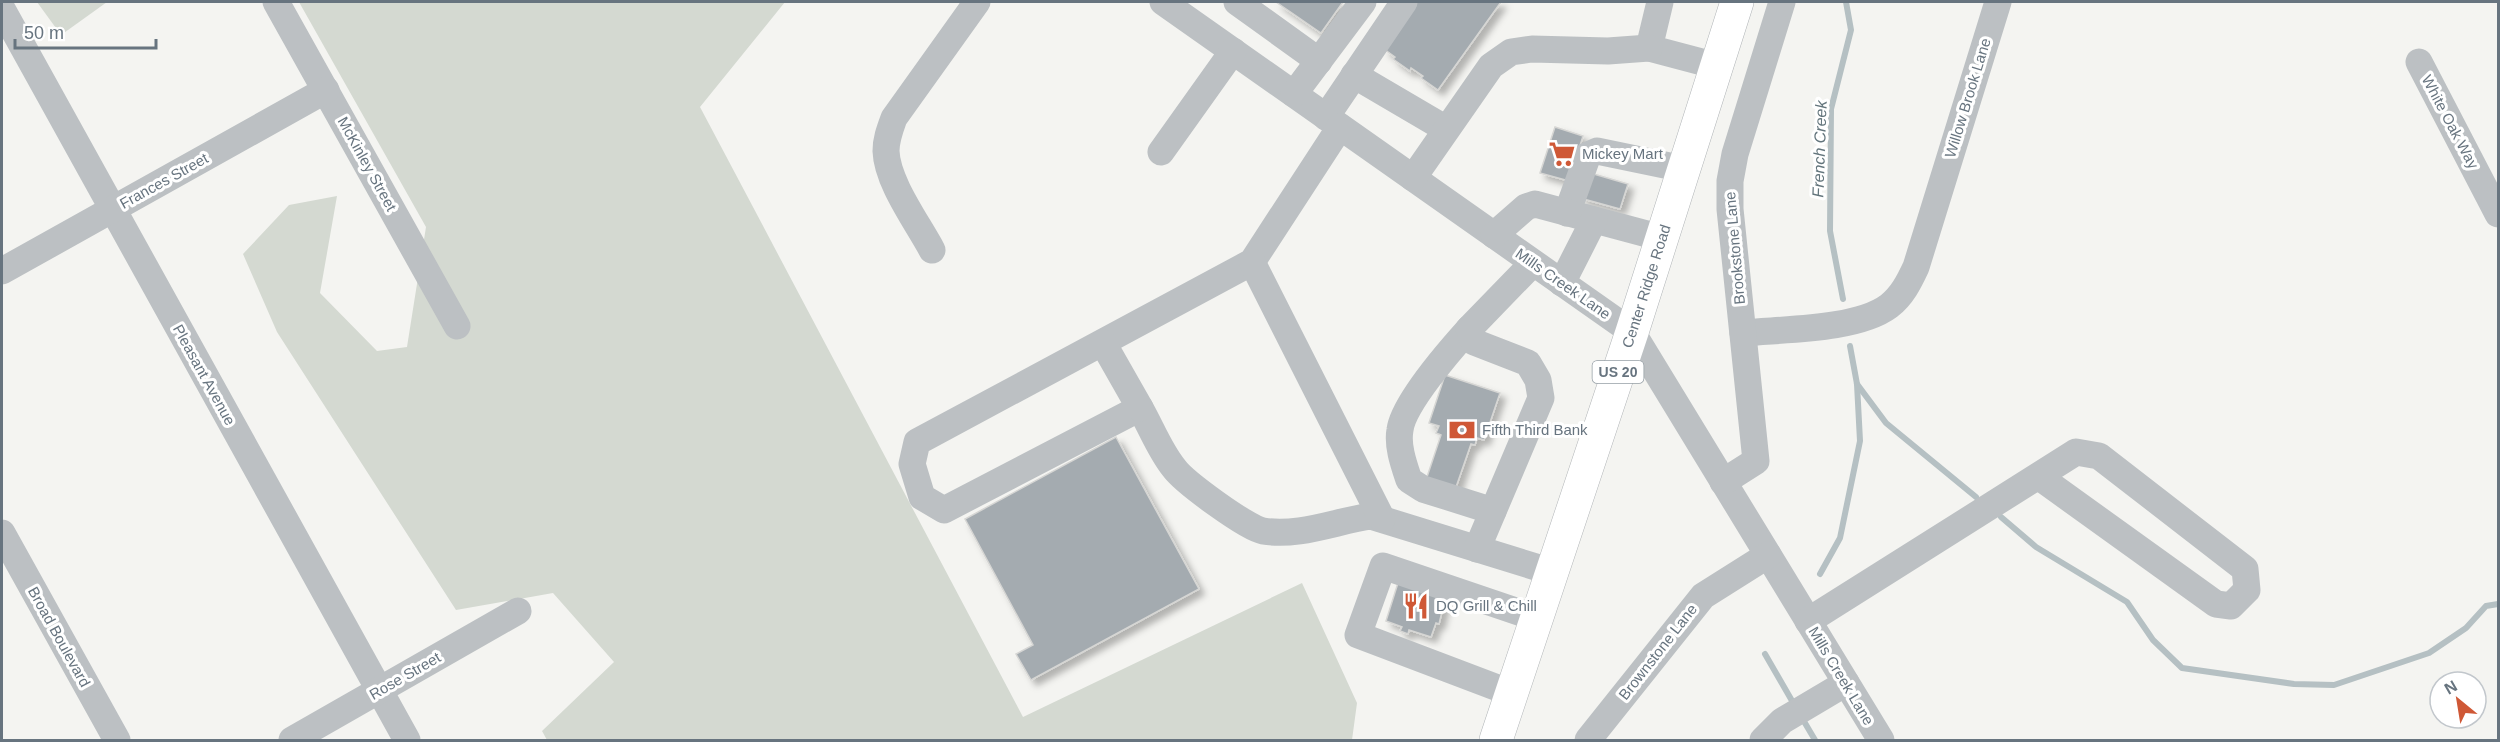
<svg xmlns="http://www.w3.org/2000/svg" width="2500" height="742" font-family="Arial,sans-serif">
  <style>
    .green { fill: #d4d9d1 }
    .lines { fill: none; stroke-linecap: round; stroke-linejoin: round }
    .stream { stroke: #b5c0c3; stroke-width: 6 }
    .building { fill: #a4abb0; stroke: #d6d6d4; stroke-width: 1.5; filter: url(#shadow) }
    .major-casing { stroke: #b0b4b7; stroke-width: 34 }
    .minor { stroke: #bcc0c3; stroke-width: 27 }
    .major { stroke: #fff; stroke-width: 33 }
    .labels { text-anchor: middle; stroke-width: 6; stroke-linejoin: round; paint-order: stroke }
    .shield { fill: #fff; stroke: #959ea5; stroke-width: 1.5 }
    .shield-label { font-size: 14px; font-weight: bold; fill: #67747f }
    .street-label { font-size: 15px; fill: #67747f; stroke: #fff }
    .poi-label { font-size: 15px; fill: #67747f; stroke: #fff; text-anchor: start }
    .water-label { font-size: 16px; font-style: italic; fill: #63757c; stroke: #fff }
  </style>
  <defs>
    <filter id="shadow"><feDropShadow dx="5.5" dy="5.5" stdDeviation="3" flood-color="#0004"/></filter>
  </defs>
  <rect width="100%" height="100%" fill="#f4f4f1"/>
  <g class="green">
    <path d="M37,2H107L61,35Z"/>
    <path d="M299,2H785L700,107L1023,717L1302,583L1357,703L1352,740H547L542,731L614,662L553,593L456,610L277,332L243,254L289,205L337,196L320,293L377,351L407,347L426,227Z"/>
  </g>
  <g class="lines">
    <g class="stream">
      <path d="M1843,299L1830,231L1831,109L1851,30L1846,2"/>
      <path d="M1857,384L1886,423L1976,497"/>
      <path d="M2001,517L2036,547L2127,602L2153,640L2182,668L2294,684L2334,685L2429,653L2466,628L2486,606L2498,604"/>
      <path d="M1820,574L1840,538L1860,441L1857,384L1850,346"/>
      <path d="M1765,654L1795,706"/>
      <path d="M1802,718L1815,740"/>
    </g>
  </g>
  <g class="building">
    <path d="M1276,2H1343L1321,33Z"/>
    <path d="M1417,2H1501L1438,90L1421,78L1423,76L1411,68L1410,71L1393,59L1395,57L1384,49Z"/>
    <path d="M1555,127L1583,136L1569,181L1540,173Z"/>
    <path d="M1587,172L1628,184L1620,209L1580,198Z"/>
    <path d="M1445,375L1500,393L1484,440L1477,438L1475,445L1471,444L1455,490L1426,480L1441,435L1436,433L1439,426L1429,423Z"/>
    <path d="M1116,437L1199,589L1031,680L1016,654L1033,645L965,519Z"/>
    <path d="M1398,583L1445,599L1439,624L1436,623L1431,637L1409,630L1408,634L1400,631L1402,627L1386,621Z"/>
  </g>
  <g class="lines">
    <g class="major-casing">
      <g id="major">
        <path id="s1" d="M1496,740L1632,332L1737,2"/>
      </g>
    </g>
    <g class="minor">
      <path d="M276,2L457,326"/>
      <path d="M1163,2L1632,332L1881,740"/>
      <path d="M1237,2L1319,61"/>
      <path d="M1660,2L1649,48L1717,66"/>
      <path d="M2,9L407,740"/>
      <path d="M2419,62L2498,214"/>
      <path d="M1354,75L1446,129"/>
      <path d="M1294,94L1363,2"/>
      <path d="M1326,117L1404,2"/>
      <path d="M1340,127L1252,262L917,442L912,464L922,497L944,510L1140,408C1151,427 1160,451 1174,468C1184,482 1247,528 1263,531C1299,537 1336,521 1371,516L1552,572"/>
      <path d="M1161,152L1233,51"/>
      <path d="M1413,178L1491,66L1511,52L1532,49L1608,51L1649,48"/>
      <path d="M1567,213L1588,155L1597,151L1684,169"/>
      <path d="M1494,235L1526,207L1535,204L1662,238"/>
      <path d="M932,250C917,222 887,182 886,151C886,139 890,129 894,118L977,2"/>
      <path d="M1252,262L1382,519"/>
      <path d="M2,271L326,90"/>
      <path d="M1562,283L1594,220"/>
      <path d="M1469,329C1451,349 1403,404 1400,430C1397,446 1404,465 1409,480L1423,489L1493,511"/>
      <path d="M1743,333C1784,329 1857,330 1889,306C1902,296 1909,282 1916,267L1998,2"/>
      <path d="M1103,343L1140,408"/>
      <path d="M1723,482L1756,461L1730,209V181L1735,154L1782,2"/>
      <path d="M2,533L117,740"/>
      <path d="M1477,549L1541,398L1538,380L1528,363L1474,342L1469,329L1533,263"/>
      <path d="M1808,621L2038,476L2076,452L2099,456L2245,569L2247,590L2231,606L2216,604L2038,476"/>
      <path d="M1511,693L1358,635L1383,566L1536,618"/>
      <path d="M292,740L518,611"/>
      <path d="M1588,740L1703,596L1768,555"/>
      <path d="M1763,740L1782,721L1846,683"/>
    </g>
    <use href="#major" class="major"/>
  </g>
  <defs>
    <g id="supermarket-bare" transform="scale(2.07)"><path d="M-6-5.5h2.5l.6 2H6L4.5 2H-2.5L-4.4-4H-6ZM-1.5 3.2a1.3 1.3 0 1 0 .1 0ZM3 3.2a1.3 1.3 0 1 0 .1 0Z" fill="#cf5836" stroke="#fff" stroke-width="2.5" paint-order="stroke"/></g>
    <g id="bank-bare" transform="scale(2.07)"><path d="M-6-4H6V4H-6ZM0-2.3a2.3 2.3 0 1 0 0 4.6a2.3 2.3 0 1 0 0-4.6Z" fill="#cf5836" stroke="#fff" stroke-width="2.5" paint-order="stroke"/></g>
    <g id="restaurant-bare" transform="scale(2.07)"><path d="M-5-6h1v4h1v-4h1v4h1v-4h1v5L-1.5 .5V6h-2V.5L-5-1ZM5-6V6H3V1.5H1.5Q1.5-4 5-6Z" fill="#cf5836" stroke="#fff" stroke-width="2.5" paint-order="stroke"/></g>
  </defs>
  <g fill-rule="evenodd">
    <use href="#supermarket-bare" x="1562" y="154"/>
    <use href="#bank-bare" x="1462" y="430"/>
    <use href="#restaurant-bare" x="1416" y="606"/>
  </g>
  <g class="labels">
    <rect class="shield" x="1592.5" y="361" width="51" height="22" rx="4.5"/>
    <g class="shield-label">
      <text x="1618" y="377">US 20</text>
    </g>
    <g class="street-label">
      <text transform="translate(1968 98) rotate(-73)" y="5">Willow Brook Lane</text>
      <text transform="translate(2450 122) rotate(62)" y="5">White Oak Way</text>
      <text transform="translate(367 164) rotate(61)" y="5">McKinley Street</text>
      <text transform="translate(164 181) rotate(-29)" y="5">Frances Street</text>
      <text transform="translate(1735 248) rotate(-95)" y="5">Brookstone Lane</text>
      <text transform="translate(1563 284) rotate(35)" y="5">Mills Creek Lane</text>
      <text dy="5" stroke="none"><textPath href="#s1" startOffset="478">Center Ridge Road</textPath></text>
      <text transform="translate(204 375) rotate(61)" y="5">Pleasant Avenue</text>
      <text transform="translate(59 637) rotate(61)" y="5">Broad Boulevard</text>
      <text transform="translate(1658 652) rotate(-52)" y="5">Brownstone Lane</text>
      <text transform="translate(405 676) rotate(-30)" y="5">Rose Street</text>
      <text transform="translate(1841 676) rotate(59)" y="5">Mills Creek Lane</text>
    </g>
    <g class="poi-label">
      <text x="1582" y="159">Mickey Mart</text>
      <text x="1482" y="435">Fifth Third Bank</text>
      <text x="1436" y="611">DQ Grill &amp; Chill</text>
    </g>
    <g class="water-label">
      <text transform="translate(1819 149) rotate(-88)" y="6">French Creek</text>
    </g>
  </g>
  <rect width="2500" height="742" fill="none" stroke="#67747f" stroke-width="6"/>
  <g transform="translate(2458 700) rotate(330)"><circle r="28" fill="#ffffff" stroke="#c2c7cc" stroke-width="1.5"/>
  <path d="M0-4.5L10 22L0 15L-10 22Z" fill="#cf5836"/>
  <text y="-9" font-size="16" font-weight="bold" text-anchor="middle" fill="#67747f">N</text>
  </g>
  <path d="M15 39v9h141v-9" fill="none" stroke="#67747f" stroke-width="3"/>
  <text x="24" y="39" font-size="18" fill="#67747f" stroke="#ffffff" stroke-width="4.5" paint-order="stroke">50 m</text>
</svg>
